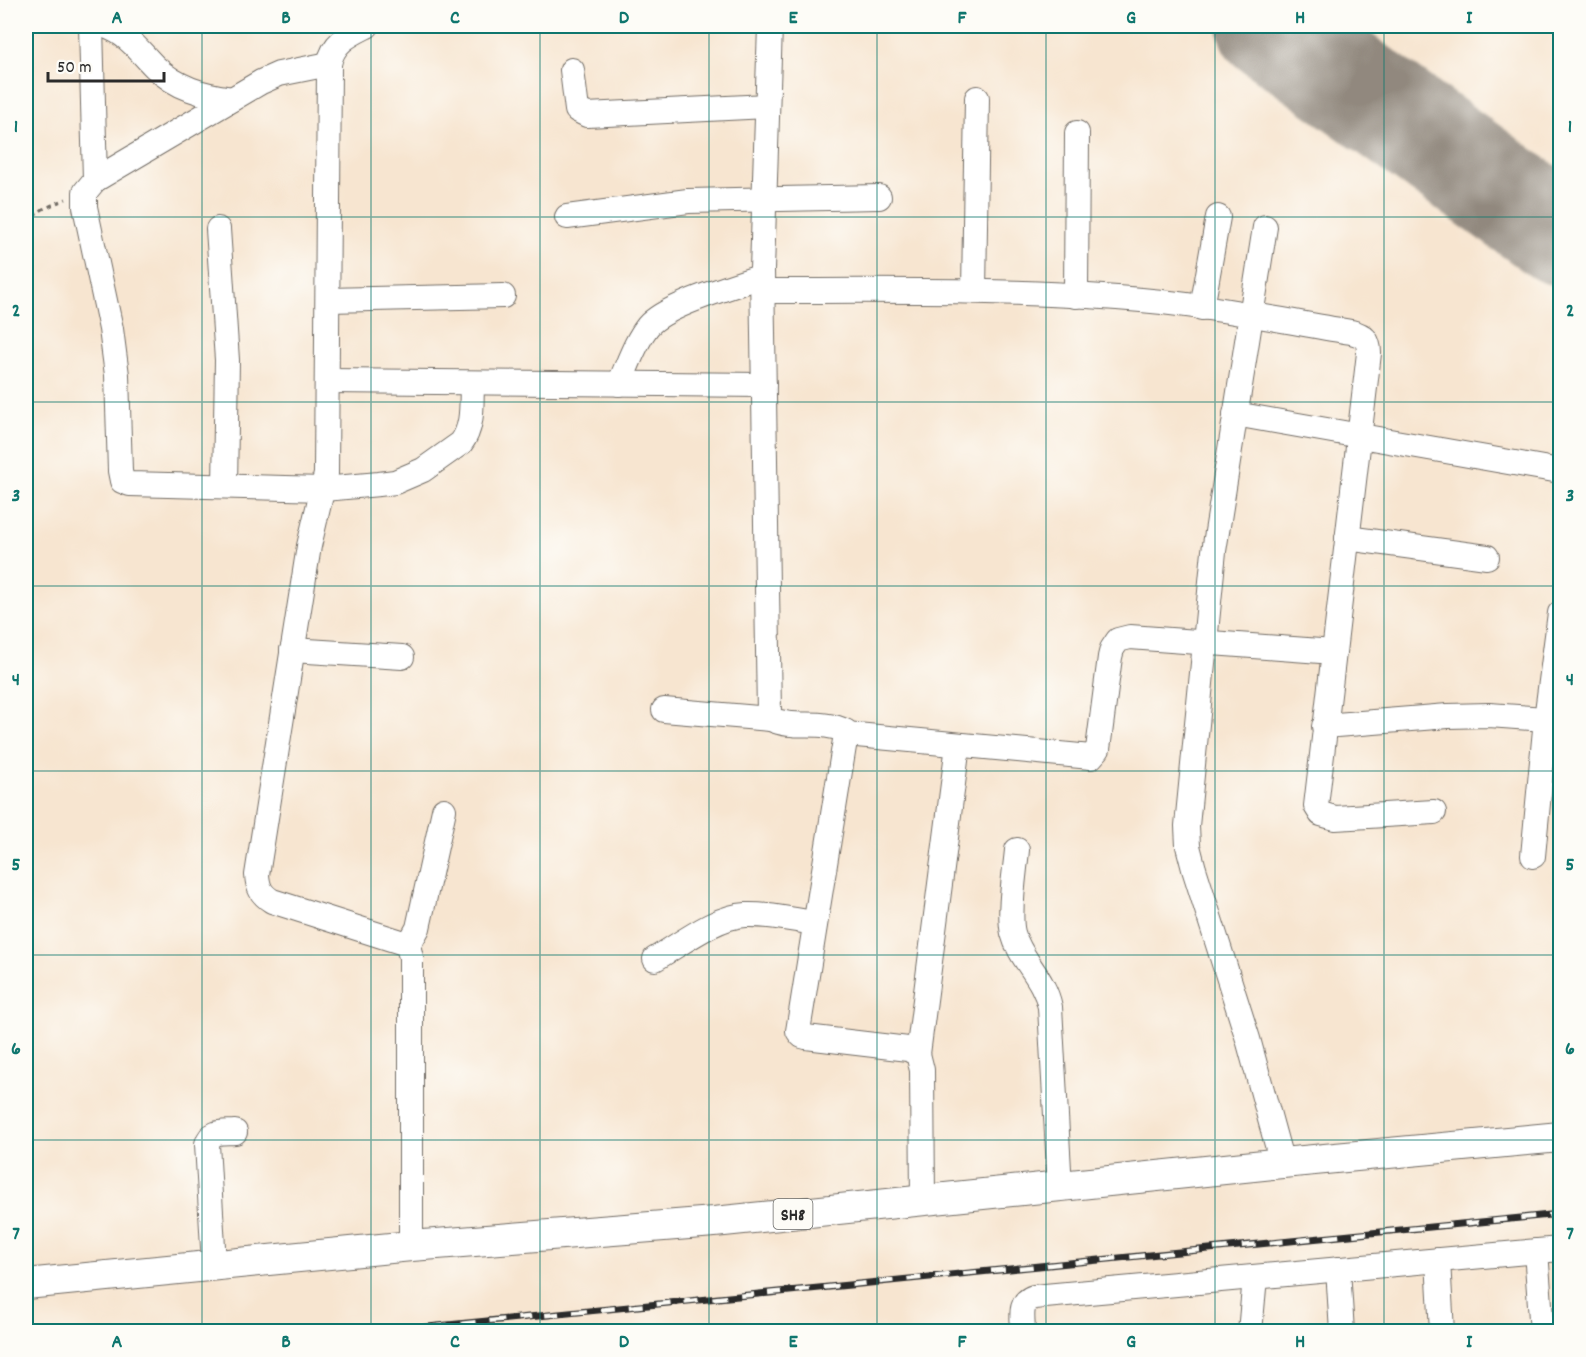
<svg xmlns="http://www.w3.org/2000/svg" width="1586" height="1357" font-family="Dekko,sans-serif">
  <style>
    .lines { fill: none; stroke-linecap: round; stroke-linejoin: round }
    .runway { stroke: #91887e; stroke-width: 105 }
    .minor-casing { stroke: #726c65; stroke-width: 26 }
    .major-casing { stroke: #726c65; stroke-width: 32 }
    .path { stroke: #726c65; stroke-width: 3; stroke-dasharray: 4.5 4.5; stroke-linecap: butt }
    .minor { stroke: #fff; stroke-width: 24 }
    .major { stroke: #fff; stroke-width: 30 }
    .rail-casing { stroke: #2b2b2b; stroke-width: 7 }
    .rail { stroke: #fdfcf7; stroke-width: 4.5; stroke-dasharray: 14; stroke-linecap: butt }
    .grid { fill: none; stroke: #0f766e; stroke-width: 1.5; stroke-opacity: 0.55 }
    .labels { text-anchor: middle; stroke-width: 4.5; stroke-linejoin: round; paint-order: stroke }
    .shield { fill: #fdfcf7; stroke: #6a6a68; stroke-width: 1.5 }
    .shield-label { font-size: 18px; font-weight: bold; fill: #2b2b2b }
    .neatline { fill: none; stroke: #0f766e; stroke-width: 2 }
    .grid-label { font-size: 20px; text-anchor: middle; font-weight: bold; fill: #0f766e }
  </style>
  <rect width="100%" height="100%" fill="#fdfcf7"/>
  <filter id="ink" filterUnits="userSpaceOnUse"><feTurbulence type="fractalNoise" baseFrequency=".0167" numOctaves="2"/><feDisplacementMap in="SourceGraphic" scale="12" xChannelSelector="R" yChannelSelector="G"/><feConvolveMatrix kernelMatrix="1 2 1 2 8 2 1 2 1" color-interpolation-filters="sRGB"/></filter>
  <filter id="wash" filterUnits="userSpaceOnUse"><feTurbulence type="fractalNoise" baseFrequency=".008" numOctaves="4" result="noise"/><feDisplacementMap in="SourceGraphic" scale="24" xChannelSelector="R" yChannelSelector="G"/><feGaussianBlur stdDeviation="1.35" result="paint"/><feColorMatrix in="noise" values="0 0 0 0 0 0 0 0 0 0 0 0 0 0 0 0 0 1.4 0 .05"/><feComposite in="paint" operator="in"/></filter>
  <g filter="url(#wash)">
    <rect width="100%" height="100%" fill="#f7e5d0"/>
    <g class="lines">
      <path class="runway" d="M1270,26L1560,233"/>
    </g>
  </g>
  <g filter="url(#ink)">
    <g class="lines">
      <g class="minor-casing">
        <g id="minor">
          <path d="M91,26L95,180"/>
          <path d="M105,26C128,34 139,51 155,67C177,88 203,95 232,99"/>
          <path d="M367,26C349,35 333,42 329,64L326,474L309,546L257,875C258,888 261,894 272,901L404,943L408,946L411,957V1246"/>
          <path d="M770,26L762,270L769,714L771,719C793,730 822,719 845,731L846,734L798,1031L802,1036L806,1037L908,1049L918,1054L922,1070L923,1201"/>
          <path d="M329,64L279,74L261,82L95,180L85,192V207L111,329L117,375L120,471L122,481L130,484L324,489L379,484L395,482L423,470L461,443C474,426 471,403 472,383"/>
          <path d="M572,70L577,110L587,115L767,106"/>
          <path d="M567,217L688,201L879,197"/>
          <path d="M1265,227L1214,551L1187,826L1188,846L1194,869L1248,1039L1282,1163"/>
          <path d="M218,229L227,360L225,486"/>
          <path d="M763,291C881,291 999,289 1117,298C1195,303 1274,319 1351,332C1364,335 1369,340 1369,353L1316,806L1321,814L1335,818L1434,812"/>
          <path d="M974,291L977,98"/>
          <path d="M1076,296L1077,133"/>
          <path d="M328,300L503,296"/>
          <path d="M1202,308L1218,217"/>
          <path d="M327,381L764,385"/>
          <path d="M619,384C628,365 635,342 648,326C666,305 734,286 762,276"/>
          <path d="M1235,414L1560,471"/>
          <path d="M1347,538L1487,557"/>
          <path d="M292,650L402,657"/>
          <path d="M664,710L771,719"/>
          <path d="M1324,726L1448,716L1489,715L1560,720"/>
          <path d="M846,734L1091,757L1098,749L1110,657L1112,649L1118,640L1130,637L1334,652"/>
          <path d="M1017,850C1015,872 1008,913 1013,933C1020,960 1044,977 1050,1007L1060,1188"/>
          <path d="M1533,856L1546,719L1560,613"/>
          <path d="M408,946L418,928L444,810"/>
          <path d="M655,959C681,944 716,916 746,915C769,914 793,920 815,923"/>
          <path d="M918,1054L958,745"/>
          <path d="M1536,1251L1542,1332"/>
          <path d="M1438,1260L1442,1332"/>
          <path d="M214,1264L207,1144C211,1130 223,1133 235,1132"/>
          <path d="M1338,1269L1342,1332"/>
          <path d="M1023,1332C1023,1318 1018,1302 1034,1297L1560,1249"/>
          <path d="M1250,1332L1255,1277"/>
        </g>
      </g>
      <g class="major-casing">
        <path id="major" d="M26,1284L411,1246L714,1222L1282,1163L1560,1137"/>
      </g>
      <path class="path" d="M26,221L43,209L66,199"/>
      <use href="#minor" class="minor"/>
      <use href="#major" class="major"/>
      <g class="rail-casing">
        <path id="rail" d="M378,1332L1560,1214"/>
      </g>
      <use href="#rail" class="rail"/>
    </g>
  </g>
  <path class="grid" d="M202,26V1332M371,26V1332M540,26V1332M709,26V1332M877,26V1332M1046,26V1332M1215,26V1332M1384,26V1332M26,217H1560M26,402H1560M26,586H1560M26,771H1560M26,955H1560M26,1140H1560"/>
  <g class="labels">
    <rect class="shield" x="773.5" y="1199" width="39" height="30" rx="4.5"/>
    <g class="shield-label">
      <text x="793" y="1220">SH8</text>
    </g>
  </g>
  <rect width="1586" height="1357" fill="none" stroke="#fdfcf7" stroke-width="66"/>
  <path d="M48 72v9h116v-9" fill="none" stroke="#2b2b2b" stroke-width="3"/>
  <text x="57" y="72" font-size="18" fill="#2b2b2b" stroke="#fdfcf7" stroke-width="4.5" paint-order="stroke">50 m</text>
  <rect x="33" y="33" width="1520" height="1291" class="neatline"/>
  <g class="grid-label">
    <text x="117" y="23">A</text>
    <text x="286" y="23">B</text>
    <text x="455" y="23">C</text>
    <text x="624" y="23">D</text>
    <text x="793" y="23">E</text>
    <text x="962" y="23">F</text>
    <text x="1131" y="23">G</text>
    <text x="1300" y="23">H</text>
    <text x="1469" y="23">I</text>
    <text x="16" y="132">1</text>
    <text x="1570" y="132">1</text>
    <text x="16" y="316">2</text>
    <text x="1570" y="316">2</text>
    <text x="16" y="501">3</text>
    <text x="1570" y="501">3</text>
    <text x="16" y="685">4</text>
    <text x="1570" y="685">4</text>
    <text x="16" y="870">5</text>
    <text x="1570" y="870">5</text>
    <text x="16" y="1054">6</text>
    <text x="1570" y="1054">6</text>
    <text x="16" y="1239">7</text>
    <text x="1570" y="1239">7</text>
    <text x="117" y="1347">A</text>
    <text x="286" y="1347">B</text>
    <text x="455" y="1347">C</text>
    <text x="624" y="1347">D</text>
    <text x="793" y="1347">E</text>
    <text x="962" y="1347">F</text>
    <text x="1131" y="1347">G</text>
    <text x="1300" y="1347">H</text>
    <text x="1469" y="1347">I</text>
  </g>
</svg>
